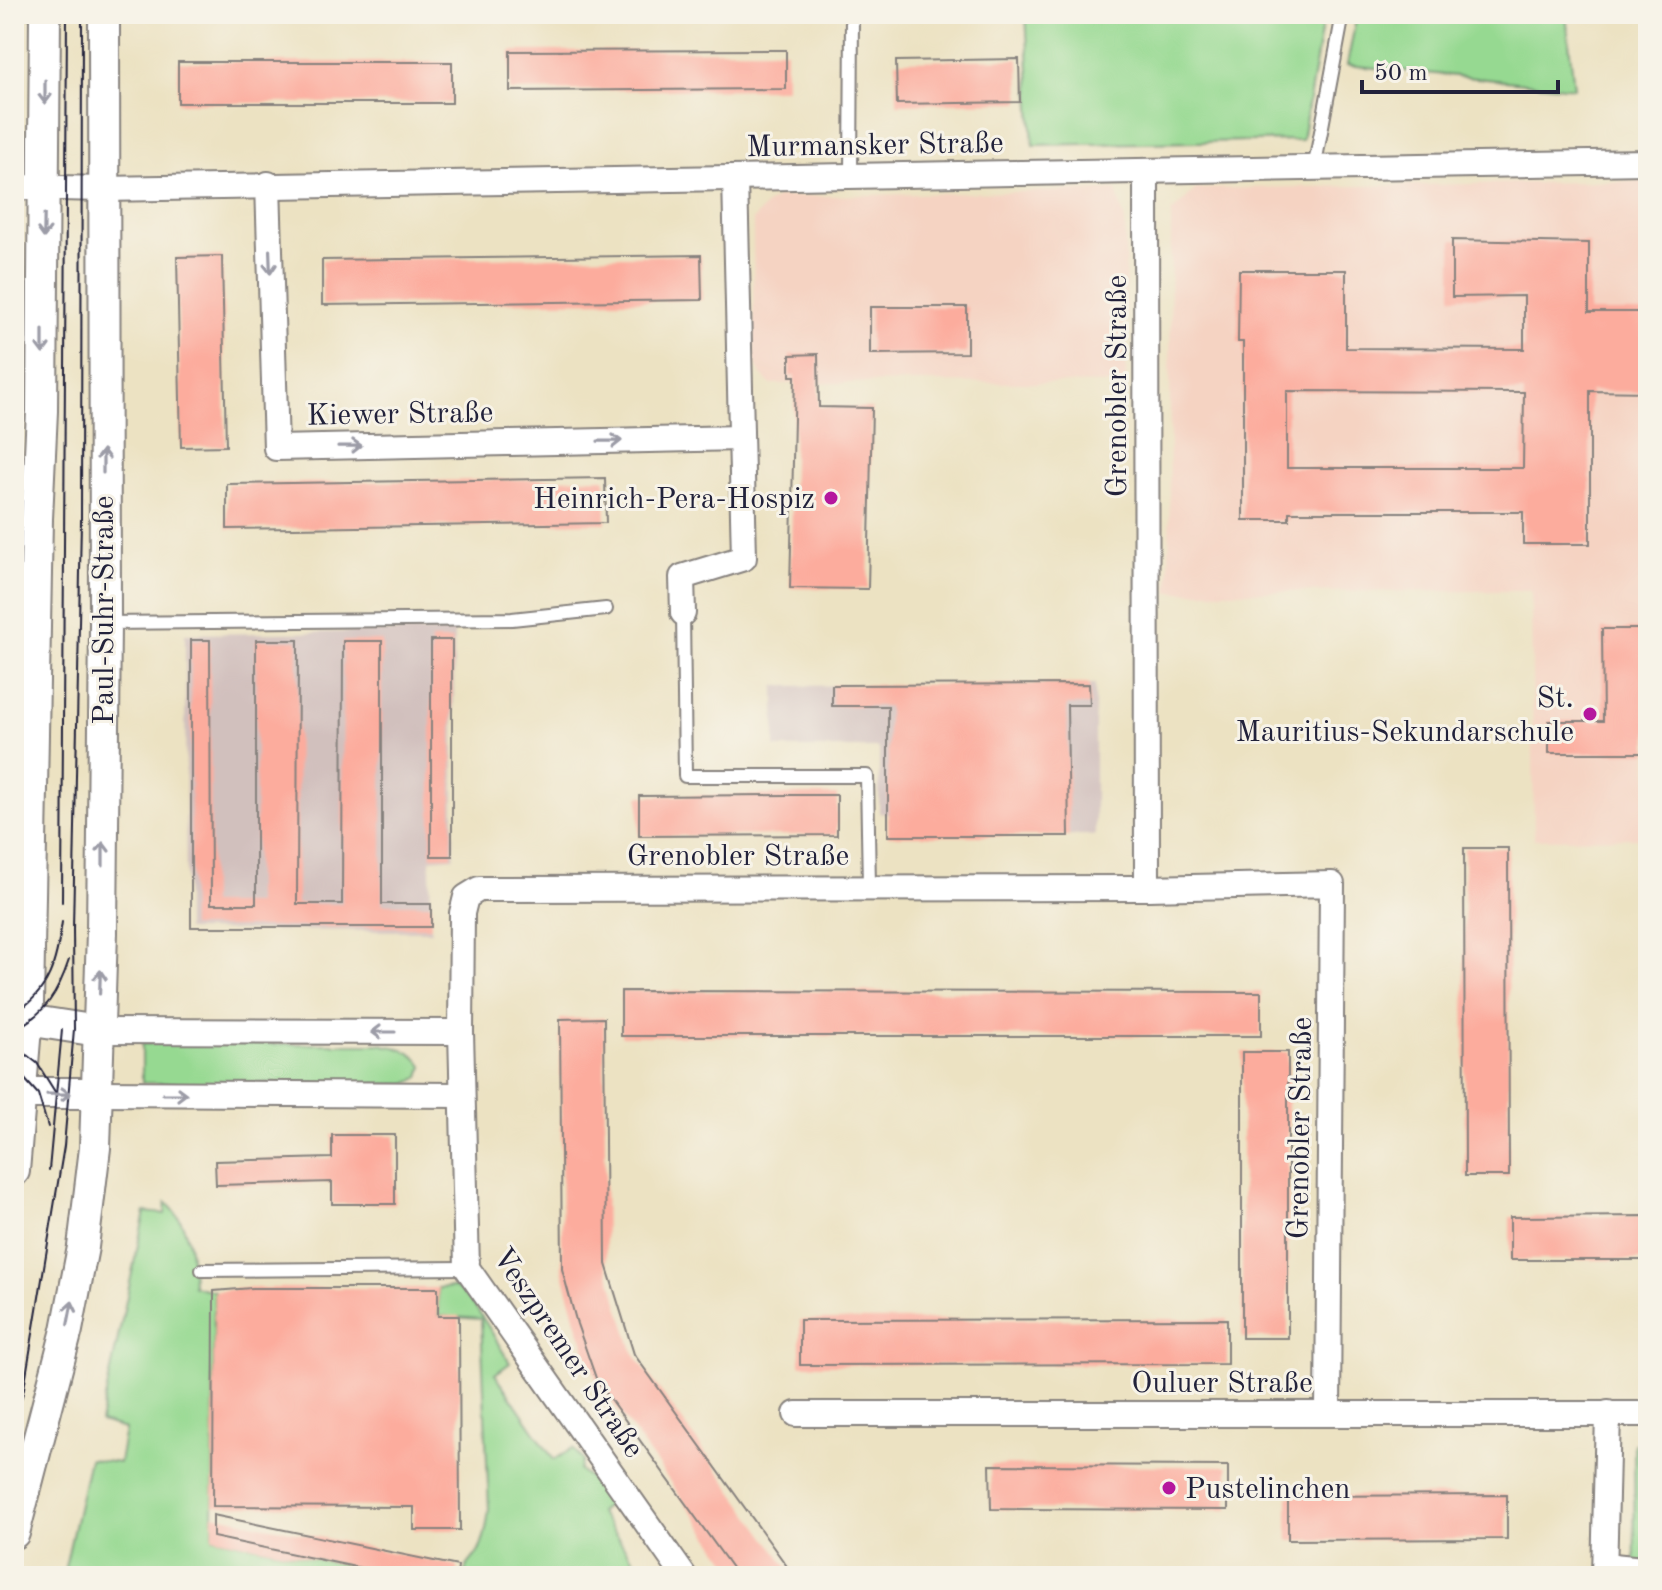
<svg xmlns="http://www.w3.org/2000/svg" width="1662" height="1590" font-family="'Old Standard TT',serif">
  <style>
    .built { fill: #f5d3c2 }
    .industrial { fill: #d1c0bd }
    .green { fill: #96d991; stroke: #5c7e66; stroke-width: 2 }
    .building { fill: #fcac9d; fill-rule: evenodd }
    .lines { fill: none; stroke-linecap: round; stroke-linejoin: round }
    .service-casing { stroke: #87827e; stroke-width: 16 }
    .pedestrian-casing { stroke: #87827e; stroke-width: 22 }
    .minor-casing { stroke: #87827e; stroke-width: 28 }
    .tertiary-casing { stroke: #87827e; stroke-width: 34 }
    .service { stroke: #fff; stroke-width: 12 }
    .pedestrian { stroke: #fff; stroke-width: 18 }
    .minor { stroke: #fff; stroke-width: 24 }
    .tertiary { stroke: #fff; stroke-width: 30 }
    .tram { stroke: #22223b; stroke-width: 2 }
    .oneway { stroke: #9c9ca7 }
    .poi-dot { fill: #b5179e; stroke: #f7f3e8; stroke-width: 3 }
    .labels { text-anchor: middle; stroke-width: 6; stroke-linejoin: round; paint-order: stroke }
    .street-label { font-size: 30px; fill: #22223b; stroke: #f7f3e8 }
    .poi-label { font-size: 30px; fill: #22223b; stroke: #f7f3e8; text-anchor: end }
  </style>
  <rect width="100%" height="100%" fill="#f7f3e8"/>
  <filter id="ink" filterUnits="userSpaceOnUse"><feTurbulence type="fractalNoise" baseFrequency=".0125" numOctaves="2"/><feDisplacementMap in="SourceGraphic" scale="16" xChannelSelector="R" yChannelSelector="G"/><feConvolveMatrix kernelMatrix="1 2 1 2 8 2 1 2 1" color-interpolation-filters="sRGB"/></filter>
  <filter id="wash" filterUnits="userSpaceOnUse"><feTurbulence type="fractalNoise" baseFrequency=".006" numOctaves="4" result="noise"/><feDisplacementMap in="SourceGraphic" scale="32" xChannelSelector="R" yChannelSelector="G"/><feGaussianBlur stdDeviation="1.8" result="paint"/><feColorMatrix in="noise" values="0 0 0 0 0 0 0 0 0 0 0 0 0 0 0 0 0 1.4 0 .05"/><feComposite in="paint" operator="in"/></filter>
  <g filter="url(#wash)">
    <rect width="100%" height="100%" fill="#ece2c2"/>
    <g class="built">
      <path d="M1648,181V838L1534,839L1531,591L1169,592L1171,213L1196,189Z"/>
      <path d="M1116,190L1125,220L1126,384L923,382L770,384L761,375L754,360L753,220L767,204L779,197Z"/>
    </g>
    <g class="industrial">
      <path d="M454,631V857L430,859L431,931L186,930L185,634Z"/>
      <path d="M1095,684V835L888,836V814L879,813V748H775V686Z"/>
    </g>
    <g class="green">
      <path d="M1026,14H1324L1302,140L1033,145Z"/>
      <path d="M1357,14H1566L1574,88L1347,65Z"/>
      <path d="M142,1044H379C398,1047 412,1050 423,1066L420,1077L407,1084L142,1083Z"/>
      <path d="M166,1202C190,1224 192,1255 193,1286L214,1291L213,1537L398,1576H63L89,1459L119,1463L125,1429L100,1422L145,1212L165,1214Z"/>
      <path d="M455,1287C479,1304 494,1338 510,1363L495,1374L554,1460L573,1448L583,1461L579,1470L601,1487L612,1502L599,1512L645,1576H464C465,1564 475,1559 480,1549C486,1536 487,1524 489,1510L481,1319L438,1316V1288Z"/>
      <path d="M1634,1444H1648V1576H1635Z"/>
    </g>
    <g id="blocks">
      <g class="building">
        <path d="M786,50V89L510,91V51Z"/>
        <path d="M1019,59L1020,102L897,104L896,61Z"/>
        <rect x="178" y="62" width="274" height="41"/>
        <path d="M1452,240L1589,243V312H1648V392L1590,391V544H1523V512H1289V520H1243V342H1238L1239,270H1346V348L1524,349V296L1452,297ZM1287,391L1524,392L1523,468H1287Z"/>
        <path d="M701,255L702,300L322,305V260Z"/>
        <path d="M222,256L226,446L181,447L177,257Z"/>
        <path d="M870,307H967V353L870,354Z"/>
        <path d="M818,354L819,407L872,408L868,589L790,588L795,376H790V355Z"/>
        <path d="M605,478L606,523L227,529V484Z"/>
        <path d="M1602,629H1648V753H1549V721H1603Z"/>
        <path d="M191,640H210L211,904H256V640H298L297,904H342L343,641H382V904H431V927H191Z"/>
        <rect x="431" y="640" width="21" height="216"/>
        <path d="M1089,684L1090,705H1067L1069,836H888V706H832V685Z"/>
        <path d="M791,795H837V835L639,836V796Z"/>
        <path d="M1464,848H1508L1509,1176H1465Z"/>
        <path d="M621,991L1261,992V1036H621Z"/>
        <path d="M604,1018L606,1264L634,1354L794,1576H738L597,1381L577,1324L562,1269L560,1019Z"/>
        <rect x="1242" y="1052" width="46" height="286"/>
        <path d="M332,1135H395V1204H332V1182L216,1185L215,1161L332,1158Z"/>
        <path d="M1648,1216V1260H1510V1217Z"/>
        <path d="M252,1288H438V1316H459L460,1530H414V1507L213,1506L214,1291Z"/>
        <path d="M1227,1319V1364L800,1365V1320Z"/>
        <path d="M990,1465L1228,1466V1510L991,1509Z"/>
        <path d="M1507,1495V1539L1288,1540V1496Z"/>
        <path d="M213,1515L458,1566L457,1576H398L213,1537Z"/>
      </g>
    </g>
  </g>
  <g filter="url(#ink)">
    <use href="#blocks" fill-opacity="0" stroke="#87827e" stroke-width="2"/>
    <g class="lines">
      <g class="service-casing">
        <g id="service">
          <path d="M1314,169L1343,14"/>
          <path d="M851,177L852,14"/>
          <path d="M683,613L685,776H867L869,886"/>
          <path d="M105,623L512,619L606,609"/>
          <path d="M202,1270L467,1268"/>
        </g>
      </g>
      <g class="pedestrian-casing">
        <path id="pedestrian" d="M1604,1562L1643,1566L1648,1570"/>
      </g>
      <g class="minor-casing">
        <g id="minor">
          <path d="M1146,172L1147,888L1332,884L1328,1413"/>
          <path d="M268,184L276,448L741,438"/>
          <path d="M14,187L103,189L1648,162"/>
          <path d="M683,613L682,577L744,558L735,178"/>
          <path d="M98,1031L461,1032"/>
          <path d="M97,1093L462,1095"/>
          <path d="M796,1414H1648"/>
          <path d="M684,1576L467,1268L461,1032L462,913L466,897L479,889L1147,888"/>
          <path d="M1604,1576L1608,1413"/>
        </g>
      </g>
      <g class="tertiary-casing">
        <g id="tertiary">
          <path d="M14,1018L98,1031"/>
          <path d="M14,1093H97"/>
          <path d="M14,1171L28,1004L37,519L42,411L45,14"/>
          <path d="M14,1533L67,1330L83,1247L95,1148L102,932L105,623L104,14"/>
        </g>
      </g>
      <use href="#service" class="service"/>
      <use href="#pedestrian" class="pedestrian"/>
      <use href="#minor" class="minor"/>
      <use href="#tertiary" class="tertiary"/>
      <g class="tram">
        <path d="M62,902L67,14"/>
        <path d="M14,1013C50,993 57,959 62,922"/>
        <path d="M14,1030C46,1013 58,993 69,960"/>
        <path d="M14,1045L37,1063L57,1095"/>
        <path d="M14,1067L38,1094L48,1127"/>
        <path d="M49,1170L62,1030"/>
        <path d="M14,1429L24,1388L64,1146L74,1029L73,929L81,521L82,14"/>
      </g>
    </g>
    <defs><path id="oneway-shaft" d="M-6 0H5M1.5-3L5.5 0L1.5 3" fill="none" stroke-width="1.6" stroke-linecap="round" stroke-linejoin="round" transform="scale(2)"/></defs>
    <g class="oneway">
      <use href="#oneway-shaft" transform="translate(45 92) rotate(90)"/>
      <use href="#oneway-shaft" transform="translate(44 226) rotate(91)"/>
      <use href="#oneway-shaft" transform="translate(270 262) rotate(88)"/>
      <use href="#oneway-shaft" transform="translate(43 342) rotate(90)"/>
      <use href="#oneway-shaft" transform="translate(610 441) rotate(-1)"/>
      <use href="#oneway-shaft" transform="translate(350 446) rotate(-1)"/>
      <use href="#oneway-shaft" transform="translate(103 461) rotate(-90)"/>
      <use href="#oneway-shaft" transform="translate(103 854) rotate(-90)"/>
      <use href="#oneway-shaft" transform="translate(100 982) rotate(-88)"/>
      <use href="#oneway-shaft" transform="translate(383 1032) rotate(180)"/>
      <use href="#oneway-shaft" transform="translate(59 1094) rotate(-1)"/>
      <use href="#oneway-shaft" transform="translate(175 1094)"/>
      <use href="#oneway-shaft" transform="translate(70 1313) rotate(-79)"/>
    </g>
  </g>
  <g class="poi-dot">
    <circle cx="831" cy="498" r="8"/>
    <circle cx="1590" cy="714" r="8"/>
    <circle cx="1169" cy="1488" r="8"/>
  </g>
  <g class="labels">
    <g class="street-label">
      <text transform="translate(875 144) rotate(-1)" y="10">Murmansker Straße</text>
      <text transform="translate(1116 386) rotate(-90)" y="10">Grenobler Straße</text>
      <text transform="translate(400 413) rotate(-1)" y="10">Kiewer Straße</text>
      <text transform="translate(103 610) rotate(-90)" y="10">Paul-Suhr-Straße</text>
      <text x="738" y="865">Grenobler Straße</text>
      <text transform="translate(1299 1128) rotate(-89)" y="10">Grenobler Straße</text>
      <text transform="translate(569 1352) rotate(56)" y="10">Veszpremer Straße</text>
      <text x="1222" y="1392">Ouluer Straße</text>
    </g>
    <g class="poi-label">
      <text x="815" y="508">Heinrich-Pera-Hospiz</text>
      <text x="1574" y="707">St.<tspan x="1574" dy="34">Mauritius-Sekundarschule</tspan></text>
      <text x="1185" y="1498" text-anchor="start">Pustelinchen</text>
    </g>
  </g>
  <rect width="1662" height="1590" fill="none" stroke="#f7f3e8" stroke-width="48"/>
  <path d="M1362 80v12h196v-12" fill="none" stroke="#22223b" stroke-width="4"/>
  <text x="1374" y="80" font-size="24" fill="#22223b" stroke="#f7f3e8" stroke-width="6" paint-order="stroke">50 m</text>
</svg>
